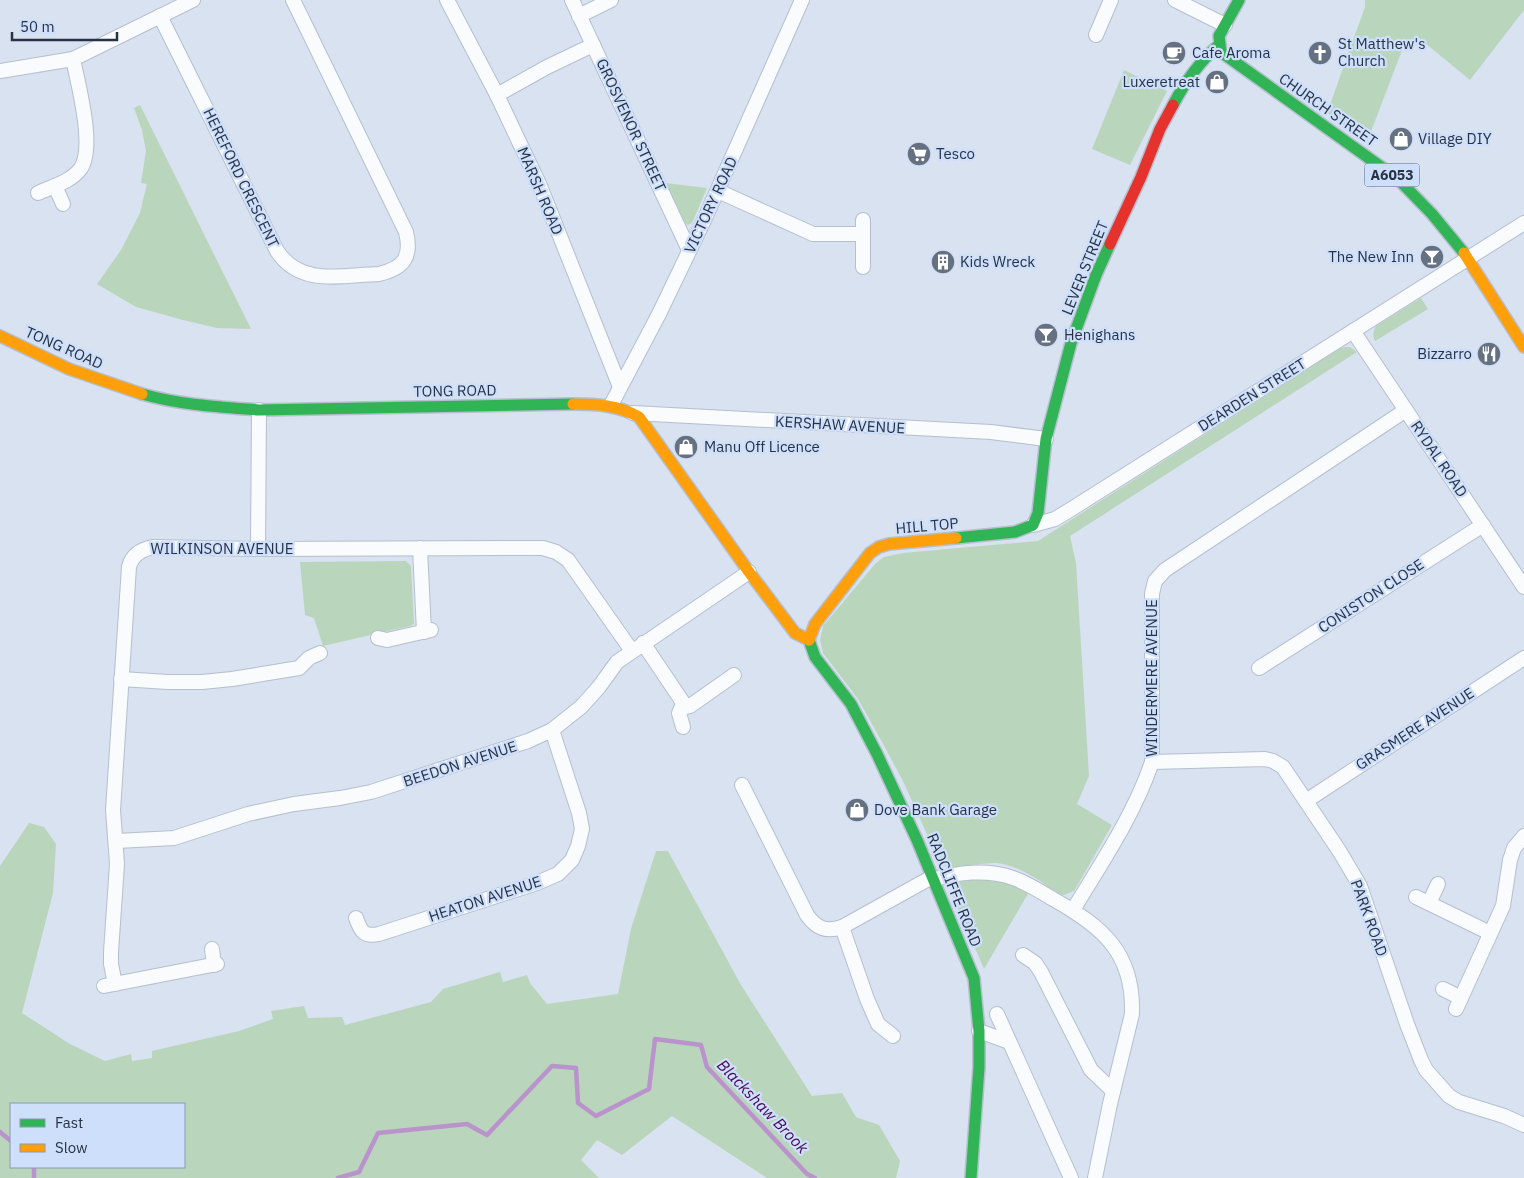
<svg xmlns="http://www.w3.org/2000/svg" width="1524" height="1178" font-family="'IBM Plex Sans',sans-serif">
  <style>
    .green { fill: #b9d6bd; fill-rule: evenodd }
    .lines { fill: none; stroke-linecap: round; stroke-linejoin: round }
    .stream { stroke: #ba92cc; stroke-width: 4.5 }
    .street-casing { stroke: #b5bfce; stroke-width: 16 }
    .fast-casing { stroke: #b5bfce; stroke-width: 14 }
    .slow-casing { stroke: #b5bfce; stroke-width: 14 }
    .jam-casing { stroke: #b5bfce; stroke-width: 14 }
    .street { stroke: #f9fbfd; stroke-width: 14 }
    .fast { stroke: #30b455; stroke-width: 11 }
    .slow { stroke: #ff9f0a; stroke-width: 11 }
    .jam { stroke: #e5322d; stroke-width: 11 }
    .labels { text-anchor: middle; stroke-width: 4.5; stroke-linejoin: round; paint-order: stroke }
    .shield { fill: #cedffb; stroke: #59667b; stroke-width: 1 }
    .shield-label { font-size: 14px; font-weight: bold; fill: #273244 }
    .poi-label { font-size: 15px; fill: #273244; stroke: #cedffb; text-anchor: start }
    .street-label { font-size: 15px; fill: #273244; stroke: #cedffb }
    .water-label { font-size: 16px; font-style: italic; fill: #440652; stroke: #cedffb }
  </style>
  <rect width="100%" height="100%" fill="#d8e2f0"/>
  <g class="green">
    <path d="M1365,0H1524V10L1470,80L1419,38L1410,47L1404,45L1367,142L1327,113L1365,7Z"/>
    <path d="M1124,70L1167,91L1130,165L1092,149Z"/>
    <path d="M140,105L251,329L217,328L183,320L136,307L97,284L121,250L140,213L147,184L141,183L146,151L142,130L134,108Z"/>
    <path d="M666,183L707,188L692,223L688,225L685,223Z"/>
    <path d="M1421,298L1428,309L1375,341C1372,335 1373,332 1376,326Z"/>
    <path d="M1345,347H1350L1357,352L1070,536L1076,563L1089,776L1077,804L1112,825L1074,891L1064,895L1059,894C1040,881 1019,865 996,863C980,863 963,867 948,868L939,861L903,781L882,742L858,699L823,653L820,640L823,626L875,564L884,557L903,553L1038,541L1339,349Z"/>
    <path d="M406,561L411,566L414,624L410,626L323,646L314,618L305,615L300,562Z"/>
    <path d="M29,823L44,827L56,844L53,893L22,1013L70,1044L105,1061L131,1054L132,1061L152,1058V1051L239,1031L273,1019L271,1011L304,1006L308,1018L342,1017L345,1025L431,1002L443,989L500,972L503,982L527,975L530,983L547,1004L618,994L631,929L656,851H668L741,985L812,1096L842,1093L856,1117L879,1125L900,1161L896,1178H767L672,1116L622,1155L597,1140L581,1160L599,1178H0V866ZM184,1104V1167H11V1104Z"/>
    <path d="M956,879L998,880L1029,892L984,969L952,894L951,887Z"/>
  </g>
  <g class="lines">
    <g class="stream">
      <path d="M0,1132L11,1141"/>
      <path d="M34,1178V1167"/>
      <path d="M338,1178L359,1172L378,1133L467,1124L487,1135L552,1066L576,1068L578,1103L596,1116L649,1089L655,1039L701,1045L707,1067L807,1174L815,1178"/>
    </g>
    <g class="street-casing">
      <g id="street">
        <path d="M447,0L497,95L540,186L620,387"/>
        <path d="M572,0L689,250"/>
        <path d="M1175,0L1225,25"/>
        <path d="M160,16L277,251C301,287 342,275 379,274C404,268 412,257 406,232L293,0"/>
        <path d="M579,16L611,0"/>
        <path d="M1096,35L1111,0"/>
        <path d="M0,71L73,59L193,0"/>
        <path d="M497,95L547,67L593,45"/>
        <path d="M55,186L63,204"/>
        <path d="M718,191L813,234H862"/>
        <path d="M38,193C53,186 71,182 81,168C95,146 78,84 73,59"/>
        <path d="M863,220V267"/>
        <path d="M1353,331L1524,587"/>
        <path d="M611,405L659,314L706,216L802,0"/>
        <path d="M633,413L991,432L1046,439"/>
        <path d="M1033,525L1055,519L1073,508L1524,223"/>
        <path d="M420,548L424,632"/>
        <path d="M258,549L259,410"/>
        <path d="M378,638L387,640L431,630"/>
        <path d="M643,643L686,707L690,706L734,675"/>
        <path d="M1259,668L1483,525"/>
        <path d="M121,679L168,682H202L232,679L299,668L309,658L320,653"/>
        <path d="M683,727L679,713L683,704"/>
        <path d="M1152,762L1265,759L1273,761L1283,767L1340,852L1360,886L1407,1024L1421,1060L1426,1070L1449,1096L1459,1102L1504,1116L1524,1125"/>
        <path d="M742,785L807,915C817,929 826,932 842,927L932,877"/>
        <path d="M1306,801L1524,658"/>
        <path d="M117,841L174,838L248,814L294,804L340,798L371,792L528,741L552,730L581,707L599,687L617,662L749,572"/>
        <path d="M933,880C957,872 988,869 1013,878C1027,883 1040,891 1053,899C1103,927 1134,953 1132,1014L1110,1104L1095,1178"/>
        <path d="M1416,897L1490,933"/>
        <path d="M1429,903L1438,884"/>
        <path d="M1073,910C1102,862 1134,815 1152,762V594L1155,581L1165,570L1406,410"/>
        <path d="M356,918C361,932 364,937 379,934L537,883L558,874L572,860L578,846L582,829L579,813L552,730"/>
        <path d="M842,927L867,999L878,1024L893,1036"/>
        <path d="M212,949L214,965"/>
        <path d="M1023,955L1035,963L1041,972L1091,1070L1113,1091"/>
        <path d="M115,984L111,964V952L117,864L113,810L129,567C132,555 142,549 154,547L258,549L543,548L556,552L568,560L632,651"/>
        <path d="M104,986L217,964"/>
        <path d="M1443,989L1461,998"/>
        <path d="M1456,1009L1503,906L1510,860L1514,848L1524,836"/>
        <path d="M997,1014L1071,1178"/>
        <path d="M979,1031L1009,1042"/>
      </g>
    </g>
    <g class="fast-casing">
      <g id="fast">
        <path d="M1239,0L1219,36L1221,52L1398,179L1432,214L1464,253"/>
        <path d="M1173,105C1185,82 1200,61 1219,45"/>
        <path d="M142,394C180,405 220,407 259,410L573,404"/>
        <path d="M956,538L1015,532L1033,525L1038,513L1046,439L1071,343L1096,275L1110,244"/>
        <path d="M809,640L815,657L851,704L877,754L917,840L974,978L979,1031V1067L971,1178"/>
      </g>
    </g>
    <g class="slow-casing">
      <g id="slow">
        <path d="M1464,253L1524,347"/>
        <path d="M0,336L69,369L142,394"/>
        <path d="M573,404C596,404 618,405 639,417L749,572L795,633L809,640"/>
        <path d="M809,640L815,624L870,553L879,547L889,544L956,538"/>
      </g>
    </g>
    <g class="jam-casing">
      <path id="jam" d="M1110,244L1141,177L1160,129L1173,105"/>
    </g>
    <use href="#street" class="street"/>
    <use href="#fast" class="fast"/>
    <use href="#slow" class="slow"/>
    <use href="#jam" class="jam"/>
  </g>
  <defs>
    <g id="cafe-disc" transform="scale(1.25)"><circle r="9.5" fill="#657080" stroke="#cedffb"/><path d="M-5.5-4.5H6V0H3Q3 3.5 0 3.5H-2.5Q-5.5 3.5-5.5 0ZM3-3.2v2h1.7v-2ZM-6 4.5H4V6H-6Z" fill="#fff"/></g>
    <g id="church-disc" transform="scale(1.25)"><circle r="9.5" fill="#657080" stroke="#cedffb"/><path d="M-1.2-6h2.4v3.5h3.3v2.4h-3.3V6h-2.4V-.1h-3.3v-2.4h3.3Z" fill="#fff"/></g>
    <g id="shop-disc" transform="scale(1.25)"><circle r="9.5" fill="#657080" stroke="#cedffb"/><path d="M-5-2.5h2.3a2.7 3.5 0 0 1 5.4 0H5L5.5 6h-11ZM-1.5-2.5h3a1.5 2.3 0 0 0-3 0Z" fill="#fff"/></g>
    <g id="supermarket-disc" transform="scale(1.25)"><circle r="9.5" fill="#657080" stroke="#cedffb"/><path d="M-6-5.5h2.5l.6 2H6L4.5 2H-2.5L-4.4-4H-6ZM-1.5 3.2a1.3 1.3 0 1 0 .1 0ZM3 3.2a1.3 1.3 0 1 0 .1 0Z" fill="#fff"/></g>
    <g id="bar-disc" transform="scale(1.25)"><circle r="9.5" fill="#657080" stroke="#cedffb"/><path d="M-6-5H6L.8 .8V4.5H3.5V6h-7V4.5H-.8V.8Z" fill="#fff"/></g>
    <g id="building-disc" transform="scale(1.25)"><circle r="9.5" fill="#657080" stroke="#cedffb"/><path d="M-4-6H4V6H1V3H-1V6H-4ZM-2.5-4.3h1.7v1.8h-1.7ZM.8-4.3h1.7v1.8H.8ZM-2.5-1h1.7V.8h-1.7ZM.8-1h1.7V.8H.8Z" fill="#fff"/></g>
    <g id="restaurant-disc" transform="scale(1.25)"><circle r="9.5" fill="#657080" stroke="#cedffb"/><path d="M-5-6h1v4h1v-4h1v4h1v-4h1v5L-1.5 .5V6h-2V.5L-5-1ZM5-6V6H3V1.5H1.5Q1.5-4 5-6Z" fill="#fff"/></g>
  </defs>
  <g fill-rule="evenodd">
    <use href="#cafe-disc" x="1174" y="53"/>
    <use href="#church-disc" x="1320" y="53"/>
    <use href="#shop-disc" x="1217" y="82"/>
    <use href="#shop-disc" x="1401" y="139"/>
    <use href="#supermarket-disc" x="919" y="154"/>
    <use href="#bar-disc" x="1432" y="257"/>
    <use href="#building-disc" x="943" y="262"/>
    <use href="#bar-disc" x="1046" y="335"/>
    <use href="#restaurant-disc" x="1489" y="354"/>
    <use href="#shop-disc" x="686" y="447"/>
    <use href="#shop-disc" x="857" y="810"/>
  </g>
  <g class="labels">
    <rect class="shield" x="1364.5" y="163.5" width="55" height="23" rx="4"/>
    <g class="shield-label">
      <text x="1392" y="180">A6053</text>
    </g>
    <g class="poi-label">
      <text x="1338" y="49">St Matthew's<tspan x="1338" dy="17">Church</tspan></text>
      <text x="1192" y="58">Cafe Aroma</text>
      <text x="1200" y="87" text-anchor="end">Luxeretreat</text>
      <text x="1418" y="144">Village DIY</text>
      <text x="936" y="159">Tesco</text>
      <text x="1414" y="262" text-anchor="end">The New Inn</text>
      <text x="960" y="267">Kids Wreck</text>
      <text x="1064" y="340">Henighans</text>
      <text x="1472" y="359" text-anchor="end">Bizzarro</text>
      <text x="704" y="452">Manu Off Licence</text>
      <text x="874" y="815">Dove Bank Garage</text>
    </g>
    <g class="street-label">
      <text transform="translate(1328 110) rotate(35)" y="5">CHURCH STREET</text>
      <text transform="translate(631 125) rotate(65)" y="5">GROSVENOR STREET</text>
      <text transform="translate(241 178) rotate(64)" y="5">HEREFORD CRESCENT</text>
      <text transform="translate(540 191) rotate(67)" y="5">MARSH ROAD</text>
      <text transform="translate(711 205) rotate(-65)" y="5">VICTORY ROAD</text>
      <text transform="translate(1085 268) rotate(-68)" y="5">LEVER STREET</text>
      <text transform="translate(64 348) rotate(24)" y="5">TONG ROAD</text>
      <text transform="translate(455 391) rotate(-1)" y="5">TONG ROAD</text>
      <text transform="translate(1252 395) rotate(-32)" y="5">DEARDEN STREET</text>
      <text transform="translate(840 425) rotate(3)" y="5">KERSHAW AVENUE</text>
      <text transform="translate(1439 459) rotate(56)" y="5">RYDAL ROAD</text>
      <text transform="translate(927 526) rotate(-5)" y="5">HILL TOP</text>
      <text x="222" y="554">WILKINSON AVENUE</text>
      <text transform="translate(1371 596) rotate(-33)" y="5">CONISTON CLOSE</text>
      <text transform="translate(1152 678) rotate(-90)" y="5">WINDERMERE AVENUE</text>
      <text transform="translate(1415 729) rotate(-33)" y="5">GRASMERE AVENUE</text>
      <text transform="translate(460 764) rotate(-18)" y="5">BEEDON AVENUE</text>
      <text transform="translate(954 890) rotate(68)" y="5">RADCLIFFE ROAD</text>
      <text transform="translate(485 899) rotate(-18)" y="5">HEATON AVENUE</text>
      <text transform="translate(1369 918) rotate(70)" y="5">PARK ROAD</text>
    </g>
    <g class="water-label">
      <text transform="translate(763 1106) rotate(46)" y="6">Blackshaw Brook</text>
    </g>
  </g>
  <rect x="10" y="1103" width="175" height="65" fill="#cedffb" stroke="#8b9ab2"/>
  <rect x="20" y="1119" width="25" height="8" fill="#30b455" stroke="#8b9ab2"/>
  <text x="55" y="1128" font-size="15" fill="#273244">Fast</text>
  <rect x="20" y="1144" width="25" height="8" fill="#ff9f0a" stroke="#8b9ab2"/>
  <text x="55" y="1153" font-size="15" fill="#273244">Slow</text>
  <path d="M12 32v8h105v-8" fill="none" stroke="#273244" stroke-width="2.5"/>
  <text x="20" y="32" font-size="15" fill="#273244" stroke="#cedffb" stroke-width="4" paint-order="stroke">50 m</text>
</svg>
